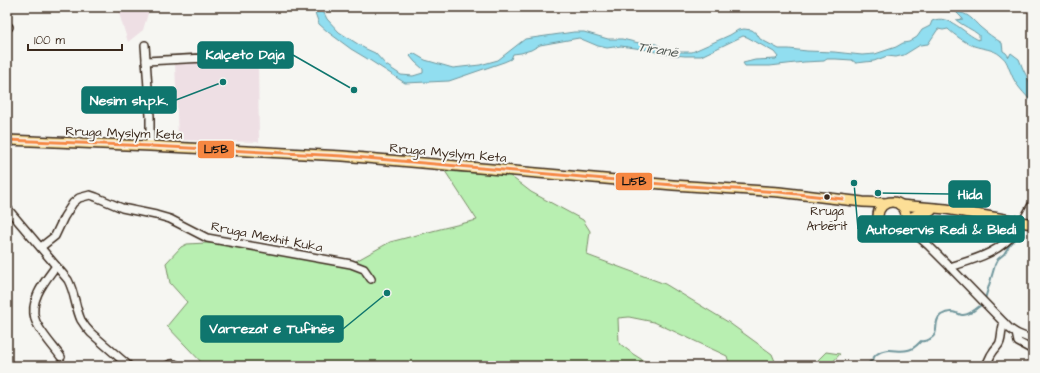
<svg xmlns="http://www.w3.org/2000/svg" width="1040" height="373" font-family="'Architects Daughter',sans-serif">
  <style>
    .built { fill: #eedfe4 }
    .green { fill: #b8efb1; stroke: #7a8c68 }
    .water { fill: #91def0; stroke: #6f969c }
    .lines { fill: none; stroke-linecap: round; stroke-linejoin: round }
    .stream { stroke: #6f969c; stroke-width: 2 }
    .minor-casing { stroke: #3b2a1e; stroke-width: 10 }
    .major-casing { stroke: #3b2a1e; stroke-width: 12 }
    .minor { stroke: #f6f6f2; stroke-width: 7 }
    .major { stroke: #fcde96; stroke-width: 9 }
    .major-bridge-casing { stroke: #3b2a1e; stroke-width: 12; stroke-linecap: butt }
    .major-bridge { stroke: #fcde96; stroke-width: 9 }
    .bus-1-casing { stroke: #f6f6f2; stroke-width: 6 }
    .bus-1 { stroke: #f68742; stroke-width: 3 }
    .bus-dot { fill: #3b2a1e; stroke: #f6f6f2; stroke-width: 1.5 }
    .labels { text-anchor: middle; stroke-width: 4; stroke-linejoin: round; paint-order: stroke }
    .bus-label { font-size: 12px; fill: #3b2a1e; stroke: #f6f6f2 }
    .street-label { font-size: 13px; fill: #3b2a1e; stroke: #f6f6f2 }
    .water-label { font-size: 14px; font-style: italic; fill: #505752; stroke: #f6f6f2 }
    .leader { fill: none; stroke: #0f766e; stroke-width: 1.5 }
    .callout-dot { fill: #0f766e; stroke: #f6f6f2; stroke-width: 1.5 }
    .callout { fill: #0f766e; stroke: #0f766e; stroke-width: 1.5 }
    .callout-label { font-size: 14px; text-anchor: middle; font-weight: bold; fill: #fff }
    .line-badge { stroke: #f6f6f2; stroke-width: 1.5 }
    .pale-badge-label { font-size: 11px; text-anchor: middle; font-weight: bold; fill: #111 }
  </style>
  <rect width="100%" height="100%" fill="#f6f6f2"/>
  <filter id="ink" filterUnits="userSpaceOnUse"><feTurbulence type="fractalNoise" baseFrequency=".025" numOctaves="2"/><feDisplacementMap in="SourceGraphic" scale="8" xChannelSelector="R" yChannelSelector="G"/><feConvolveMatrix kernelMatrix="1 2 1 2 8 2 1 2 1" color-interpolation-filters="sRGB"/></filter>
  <g filter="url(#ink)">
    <g class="built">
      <path d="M117,7H150L143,30L128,42Z"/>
      <path d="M175,62H258L259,142L178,140Z"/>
    </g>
    <g class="green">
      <path d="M445,171L509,175L531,192L583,220L590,231L587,255L665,284L728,322L772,354L777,366H730L727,356L654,322L629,317L618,318L619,343L633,354L652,366H205L167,326L187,302L170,283L166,263L181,247L187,244L206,243H219L366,267L356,261L390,242L444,228L477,220Z"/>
      <path d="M826,352L840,354L829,366H812Z"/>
    </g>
    <path class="water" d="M313,7H321L327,19L339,32L364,48L375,53L386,65L401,75L413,76L423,73V69L415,62L410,56L413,53L425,60L453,68L480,65L498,60L525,39L574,32H584L608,39H622L639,43L656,44L664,49L673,52H692L730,35L738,30L744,29L752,30L757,34L760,39L779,49H789L807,51L834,52L862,55L875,54L896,47L903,43L909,42L917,37L922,30L930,26L932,21C949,13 964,34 979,40V35C972,29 963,26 956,20L963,19L956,12C968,13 972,19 980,27C987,33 994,38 1002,43L1003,51L1006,53L1009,57L1011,53L1019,59L1023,69L1033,89V103C1025,94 1015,85 1011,73C1007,65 1008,61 1000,55C993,49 983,49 974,46C967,44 953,34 948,29L943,30L938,29L928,44L920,45L904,55L896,57L887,56L874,61L856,63L852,60L836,59H827L824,61L804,62L770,66H745L743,63L755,60L776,59L778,57L774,52L747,37L743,36L701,56H685L662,54L649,50L621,46L607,48L598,46L579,38L540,45L531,50L521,53L513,54L511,59L504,62L449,81L405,83L371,61L351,49L328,32L319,24Z"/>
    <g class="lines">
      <g class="stream">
        <path d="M985,299L995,265L998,259L1004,254L1009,246L1015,239"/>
        <path d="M867,366C868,362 871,362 873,359C875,356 874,356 877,354C887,346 897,353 908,350C914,349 917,345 921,341C925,342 927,341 930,339C941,333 932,322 941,315C946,312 951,311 956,313C958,313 960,315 962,315C969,316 976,309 981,305"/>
      </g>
      <g class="minor-casing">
        <g id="minor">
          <path d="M7,28L9,27"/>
          <path d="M145,45L150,116V146"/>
          <path d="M146,61C190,58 234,57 278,58"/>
          <path d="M7,208L68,280C75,293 75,307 81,320C84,325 87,329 91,333L129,366"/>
          <path d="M1024,219L1033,203"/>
          <path d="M903,223L929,246L950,267L1010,329L1016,333L1033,340"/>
          <path d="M895,229L911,232"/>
          <path d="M41,247L55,236L64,217L73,203L79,198L90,195L96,197L122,208L156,215L170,219L207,238L351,264L364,269L371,279"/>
          <path d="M56,266C46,280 29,299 35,319C38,330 54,347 61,357"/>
          <path d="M950,267C975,259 1000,253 1017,230"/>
          <path d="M1016,333L1018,342L1033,350"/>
          <path d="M167,366C171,363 174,363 178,366"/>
          <path d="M985,366C989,362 989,357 993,352C995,348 999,346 1000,342C1002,336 1001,329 1004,323"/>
        </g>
      </g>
      <g class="major-casing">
        <g id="major">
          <path d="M7,140L150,146L343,156L673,185L779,192L863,202L886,203"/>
          <circle cx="892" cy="216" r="14"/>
          <path d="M900,205L946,209L1016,221"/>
          <path d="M904,222C912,216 921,212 931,211"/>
        </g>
      </g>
      <use href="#minor" class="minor"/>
      <use href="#major" class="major"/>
      <g class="major-bridge-casing">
        <path id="major-bridge" d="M1016,221L1032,224"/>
      </g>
      <use href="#major-bridge" class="major-bridge"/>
      <g class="bus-1-casing">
        <path id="bus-1" d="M7,140L150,146L343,156L673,185L779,192L843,199"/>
      </g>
      <use href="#bus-1" class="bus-1"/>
    </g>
  </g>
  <circle class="bus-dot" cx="827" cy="197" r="3.5"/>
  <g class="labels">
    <g class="bus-label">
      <text x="827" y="215">Rruga<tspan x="827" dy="15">Arbërit</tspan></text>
    </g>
    <g class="street-label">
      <text transform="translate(124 132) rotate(2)" y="5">Rruga Myslym Keta</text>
      <text transform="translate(448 152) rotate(5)" y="5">Rruga Myslym Keta</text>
      <text transform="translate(267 236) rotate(11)" y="5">Rruga Mexhit Kuka</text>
    </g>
    <g class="water-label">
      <text transform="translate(658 49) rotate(9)" y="5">Tiranë</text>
    </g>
  </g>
  <path class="leader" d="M354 90L293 55M223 82L176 100M878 193L949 194M854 183L858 229M387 293L343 329"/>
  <g class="callout-dot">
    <circle cx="354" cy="90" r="4"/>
    <circle cx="223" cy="82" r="4"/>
    <circle cx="878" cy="193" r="4"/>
    <circle cx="854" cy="183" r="4"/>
    <circle cx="387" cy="293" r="4"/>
  </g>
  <g class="callout">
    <rect x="198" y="42" width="95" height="26" rx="4"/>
    <rect x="82" y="87" width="94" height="26" rx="4"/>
    <rect x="949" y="181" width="41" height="26" rx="4"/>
    <rect x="858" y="216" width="166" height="26" rx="4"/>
    <rect x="201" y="316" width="142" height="26" rx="4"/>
  </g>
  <g class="callout-label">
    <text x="245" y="59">Kalçeto Daja</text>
    <text x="129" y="105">Nesim sh.p.k.</text>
    <text x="970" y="199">Hida</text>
    <text x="941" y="234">Autoservis Redi &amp; Bledi</text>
    <text x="272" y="333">Varrezat e Tufinës</text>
  </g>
  <g class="line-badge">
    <rect x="197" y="140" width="38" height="19" rx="4" fill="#f68742"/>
    <rect x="615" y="172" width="38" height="19" rx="4" fill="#f68742"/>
  </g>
  <g class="pale-badge-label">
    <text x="216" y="153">L15B</text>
    <text x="634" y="185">L15B</text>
  </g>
  <rect width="1040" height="373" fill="none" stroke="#f6f6f2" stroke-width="24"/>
  <rect x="12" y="12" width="1016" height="349" fill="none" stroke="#3b2a1e" stroke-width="1.5" filter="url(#ink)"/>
  <path d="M28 44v6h94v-6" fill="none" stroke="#3b2a1e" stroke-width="2"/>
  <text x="34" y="44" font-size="12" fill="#3b2a1e" stroke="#f6f6f2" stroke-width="3" paint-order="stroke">100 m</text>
</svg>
